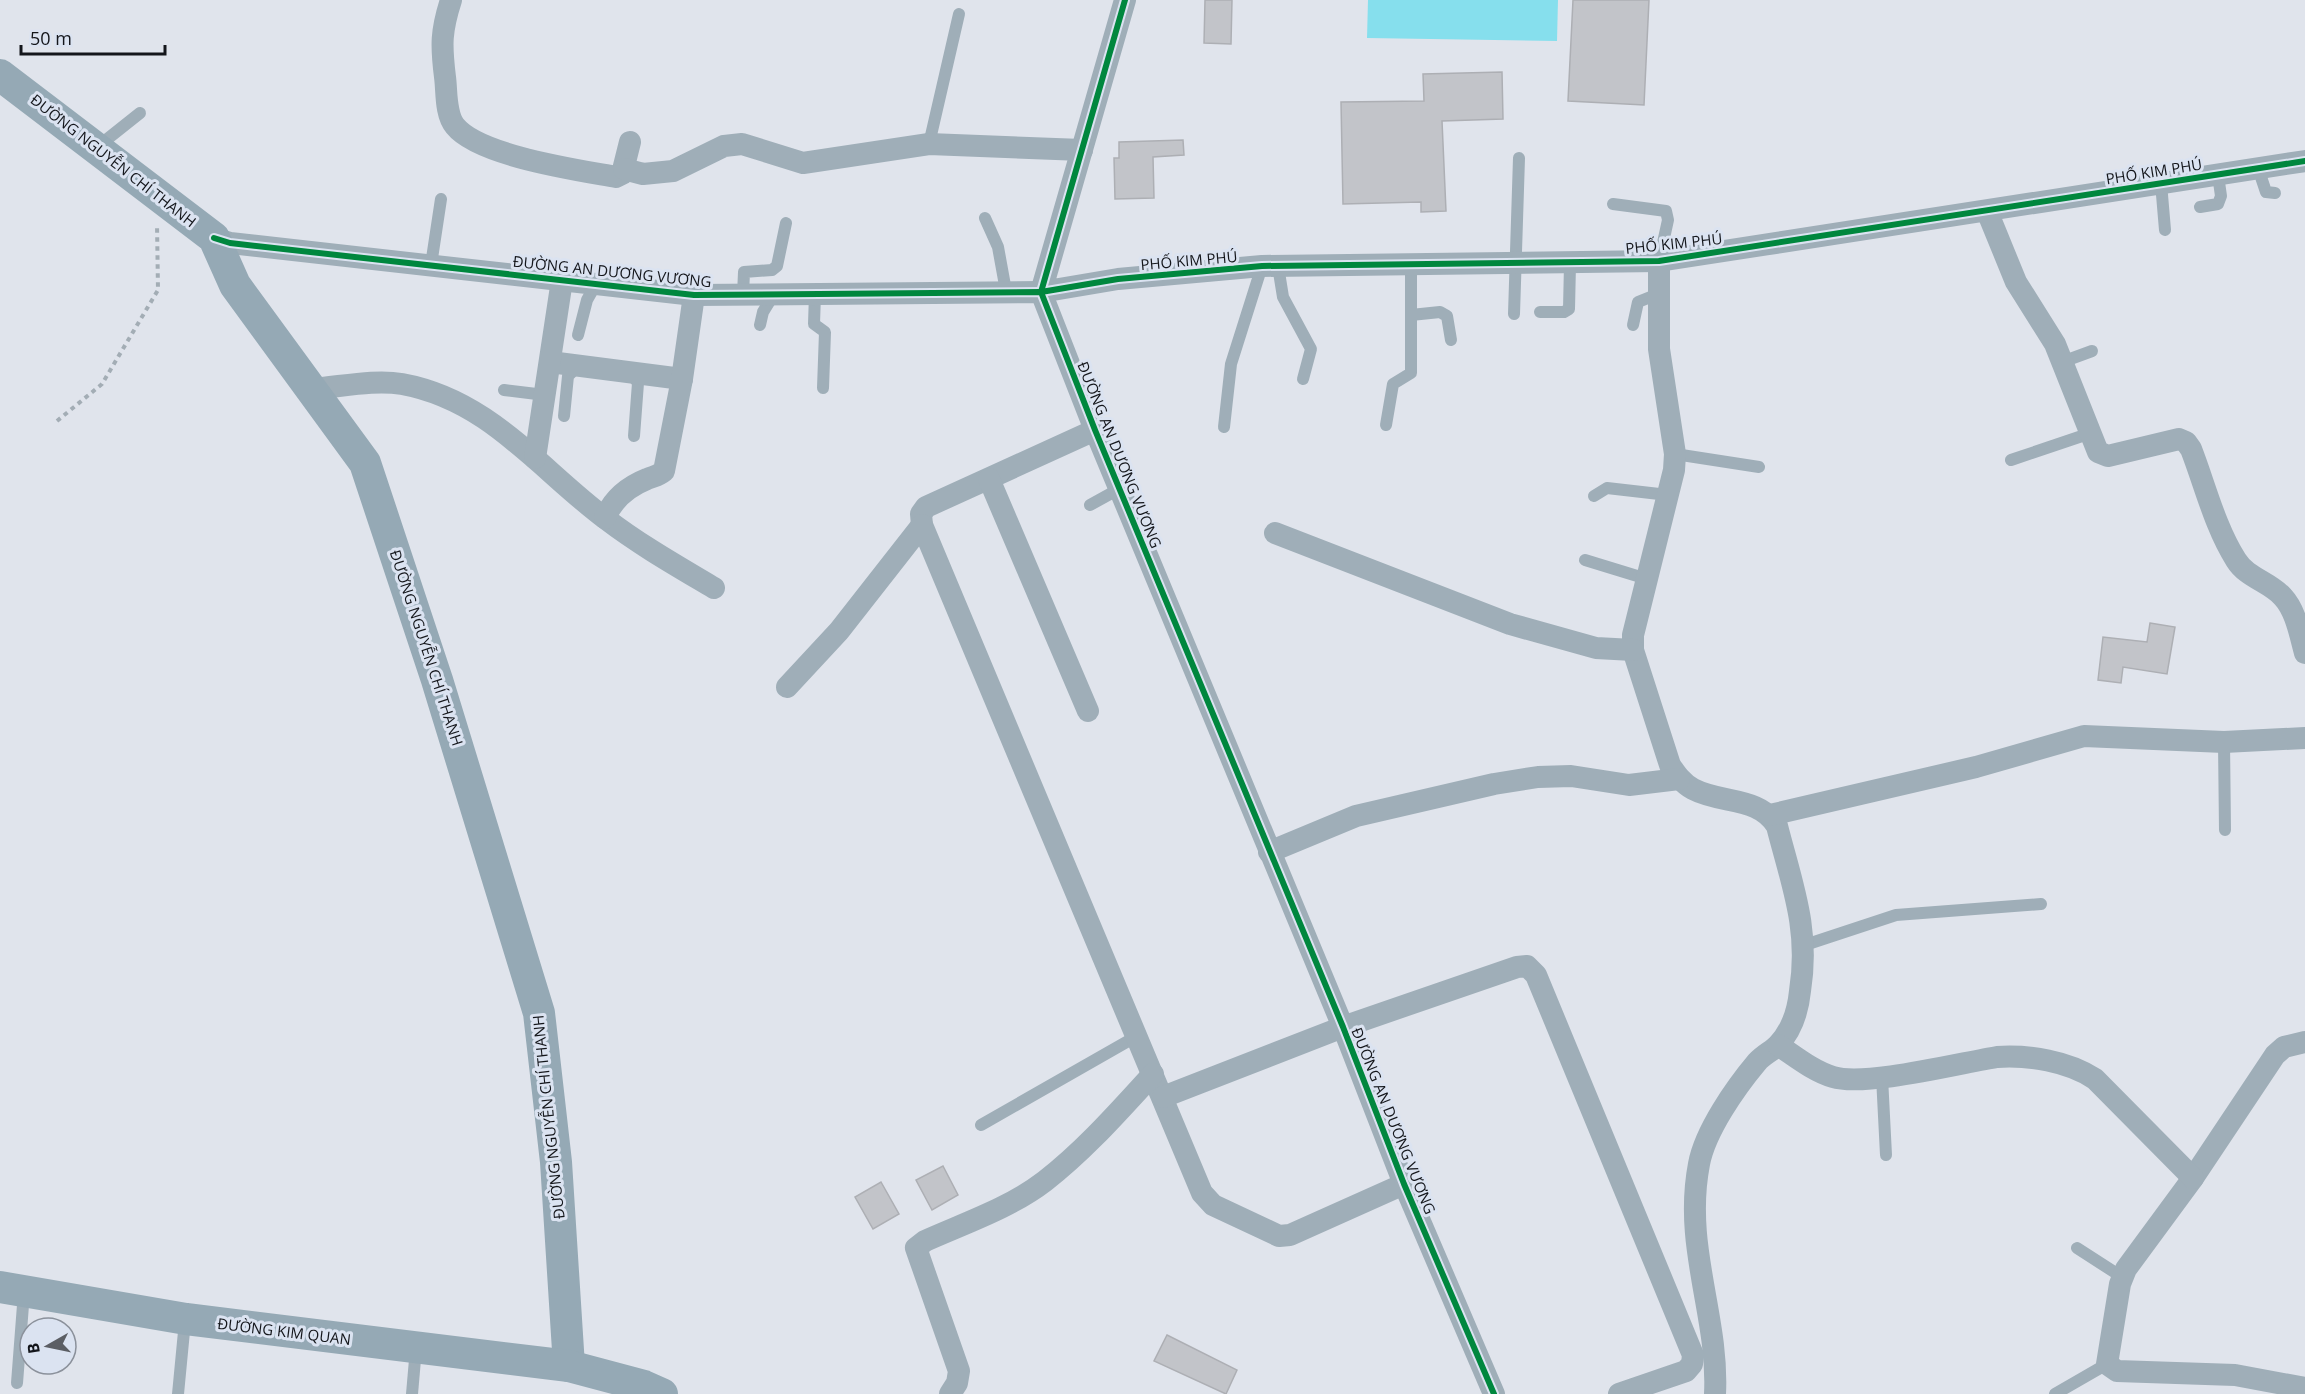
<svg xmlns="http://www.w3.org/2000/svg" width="2305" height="1394" font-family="'Open Sans',sans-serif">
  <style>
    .water { fill: #86dfed }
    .building { fill: #c2c4c9; stroke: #adafb4; stroke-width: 1.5 }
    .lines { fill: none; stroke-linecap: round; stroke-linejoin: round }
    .path { stroke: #a3adb5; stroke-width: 4; stroke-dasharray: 4.5 4.5; stroke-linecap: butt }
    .lane { stroke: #9faeb8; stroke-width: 12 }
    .street { stroke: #9faeb8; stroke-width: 22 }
    .secondary { stroke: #95a9b5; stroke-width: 32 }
    .cycleway-casing { stroke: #dbe3f1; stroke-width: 10 }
    .cycleway { stroke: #00873e; stroke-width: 6 }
    .labels { text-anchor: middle; stroke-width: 6; stroke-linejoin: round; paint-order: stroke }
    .street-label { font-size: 15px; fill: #14161b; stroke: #dbe3f1 }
  </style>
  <rect width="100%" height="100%" fill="#e0e4ec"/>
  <path class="water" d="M1368,0H1558L1557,41L1367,38Z"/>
  <g class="building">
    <path d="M1205,0H1232L1231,44L1204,43Z"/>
    <path d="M1573,0H1649L1644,105L1568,101Z"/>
    <path d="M1502,72L1503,119L1442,121L1446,211L1421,212V202L1343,204L1341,102L1424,101L1423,74Z"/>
    <path d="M1183,140L1184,155L1153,157L1154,198L1115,199L1114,158H1119V142Z"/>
    <path d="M2150,623L2175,627L2167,674L2123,667L2121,683L2098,680L2103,637L2147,642Z"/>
    <path d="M943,1166L958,1195L932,1210L916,1180Z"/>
    <path d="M881,1182L899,1214L873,1229L855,1197Z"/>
    <path d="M1167,1335L1237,1370L1226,1394L1154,1361Z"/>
  </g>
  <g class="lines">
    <path class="path" d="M57,421L102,384L158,290L157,224"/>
    <g class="lane">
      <path d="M929,144L959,14"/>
      <path d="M96,148L140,113"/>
      <path d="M2258,168L2266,192L2275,193"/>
      <path d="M2161,183L2165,230"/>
      <path d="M1613,204L1666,211L1668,220L1659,261"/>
      <path d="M2200,207L2218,204L2221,196L2218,175"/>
      <path d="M985,218L998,247L1006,291"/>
      <path d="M431,265L441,199"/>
      <path d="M1278,266L1283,297L1311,349L1303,379"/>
      <path d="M815,294L814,324L825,332L823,388"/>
      <path d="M743,295L744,272L772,270L777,266L786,223"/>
      <path d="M1540,312H1564L1569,309L1570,264"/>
      <path d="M1514,314L1519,158"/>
      <path d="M1411,315L1440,312L1447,316L1451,340"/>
      <path d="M760,325L763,312L774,294"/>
      <path d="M1633,325L1638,302L1658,294"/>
      <path d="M578,335L587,300L596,284"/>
      <path d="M2062,362L2092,351"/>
      <path d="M631,373L638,383L634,436"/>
      <path d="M504,390L545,395"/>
      <path d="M564,416L568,376L578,366"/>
      <path d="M1386,425L1393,384L1411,373V264"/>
      <path d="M1224,427L1231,364L1262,266"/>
      <path d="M1675,454L1759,467"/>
      <path d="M2011,460L2088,434"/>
      <path d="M1594,496L1607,488L1668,495"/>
      <path d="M1090,505L1119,489"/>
      <path d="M1585,560L1647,579"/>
      <path d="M2224,742L2225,830"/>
      <path d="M1805,945L1896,915L2041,904"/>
      <path d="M1882,1077L1886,1155"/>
      <path d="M981,1125L1137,1036"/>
      <path d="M2077,1248L2122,1277"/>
      <path d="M17,1383L24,1292"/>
      <path d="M178,1394L185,1321"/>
      <path d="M412,1394L416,1348"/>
      <path d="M2055,1394L2107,1364"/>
    </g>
    <g class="street">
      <path d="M451,0C441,31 441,45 445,77C447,91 445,114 455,126C479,156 578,170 616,177L622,174L630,142"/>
      <path d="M1125,0L1041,292L1118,279L1262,266L1659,261L2305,161"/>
      <path d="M624,169L643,174L673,171L724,146L742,144L803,163L929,144L1082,150"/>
      <path d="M1987,211L2016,282L2055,344L2098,452L2108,456L2179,439L2186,442L2191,449C2205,485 2215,527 2236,560C2247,578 2270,582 2283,597C2296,611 2300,635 2305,653"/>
      <path d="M214,238L230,243L694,295L1041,292L1095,430L1343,1027L1404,1184L1494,1394"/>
      <path d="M1659,261V349L1675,454L1674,470L1633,635V650L1670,765C1676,774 1682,783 1693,789C1721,804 1759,796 1777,826C1792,885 1810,929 1800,991C1798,1011 1792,1030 1778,1045C1772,1051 1763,1055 1757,1062C1736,1087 1705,1131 1699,1164C1683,1247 1719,1316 1715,1394"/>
      <path d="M550,362L682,379"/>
      <path d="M311,389C340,387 374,379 402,384C490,400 539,469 606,519C640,545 677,566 714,588"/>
      <path d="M1095,430L926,507L921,514L922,525L1202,1193L1213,1205L1279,1236L1290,1235L1404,1184"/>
      <path d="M535,458L562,280"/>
      <path d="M989,479L1088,711"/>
      <path d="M605,518C613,499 627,487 647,479C654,476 658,476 664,471L682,379L694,295"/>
      <path d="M1275,533L1510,624L1596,648L1633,650"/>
      <path d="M787,687L839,631L922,525"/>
      <path d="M1770,815L1976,767L2084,736L2224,742L2305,738"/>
      <path d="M1269,852L1356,816L1494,784L1538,777L1571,776L1629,785L1679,779"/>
      <path d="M2305,1042L2284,1047L2275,1055L2193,1178L2126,1269L2120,1284L2107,1364L2117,1371L2235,1375L2305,1388"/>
      <path d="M1778,1045C1796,1057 1813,1071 1833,1077C1865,1087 1960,1063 1997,1057C2029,1055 2068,1061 2095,1079L2193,1178"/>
      <path d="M1163,1097L1343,1027L1517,967L1527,966L1536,975L1693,1355L1692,1364L1686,1371L1619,1394"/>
      <path d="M950,1394L957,1383L959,1371L916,1248L925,1241C965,1223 1010,1208 1045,1181C1085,1150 1119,1111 1153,1074"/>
    </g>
    <g class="secondary">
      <path d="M0,75L214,238L235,285L365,463L437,680L539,1013L556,1162L569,1366"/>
      <path d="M0,1287L186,1319L569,1366L644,1386L662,1394"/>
    </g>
    <g class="cycleway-casing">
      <g id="cycleway">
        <path d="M1125,0L1041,292L1118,279L1262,266L1659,261L2305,161"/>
        <path d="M214,238L230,243L694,295L1041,292L1095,430L1343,1027L1404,1184L1494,1394"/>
      </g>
    </g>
    <use href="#cycleway" class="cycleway"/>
  </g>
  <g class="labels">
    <g class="street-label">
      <text transform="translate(113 161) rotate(38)" y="5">ĐƯỜNG NGUYỄN CHÍ THANH</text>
      <text transform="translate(2154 172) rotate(-9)" y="5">PHỐ KIM PHÚ</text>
      <text transform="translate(1674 244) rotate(-6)" y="5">PHỐ KIM PHÚ</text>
      <text transform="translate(1189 261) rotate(-5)" y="5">PHỐ KIM PHÚ</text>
      <text transform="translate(612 272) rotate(6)" y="5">ĐƯỜNG AN DƯƠNG VƯƠNG</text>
      <text transform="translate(1119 455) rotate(68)" y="5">ĐƯỜNG AN DƯƠNG VƯƠNG</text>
      <text transform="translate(426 648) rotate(72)" y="5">ĐƯỜNG NGUYỄN CHÍ THANH</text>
      <text transform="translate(549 1117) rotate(-96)" y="5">ĐƯỜNG NGUYỄN CHÍ THANH</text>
      <text transform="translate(1393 1121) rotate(68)" y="5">ĐƯỜNG AN DƯƠNG VƯƠNG</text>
      <text transform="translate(284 1332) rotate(7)" y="5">ĐƯỜNG KIM QUAN</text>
    </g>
  </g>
  <g transform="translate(48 1346) rotate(261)"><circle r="28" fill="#dbe3f1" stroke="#8b919b" stroke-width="1.5"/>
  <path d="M0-4.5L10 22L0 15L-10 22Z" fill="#5b5e64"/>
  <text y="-9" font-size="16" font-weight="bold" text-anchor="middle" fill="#14161b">B</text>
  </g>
  <path d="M21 45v9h144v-9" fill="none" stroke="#14161b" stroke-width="3"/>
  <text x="30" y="45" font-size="18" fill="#14161b" stroke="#dbe3f1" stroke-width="4.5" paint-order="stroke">50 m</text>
</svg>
